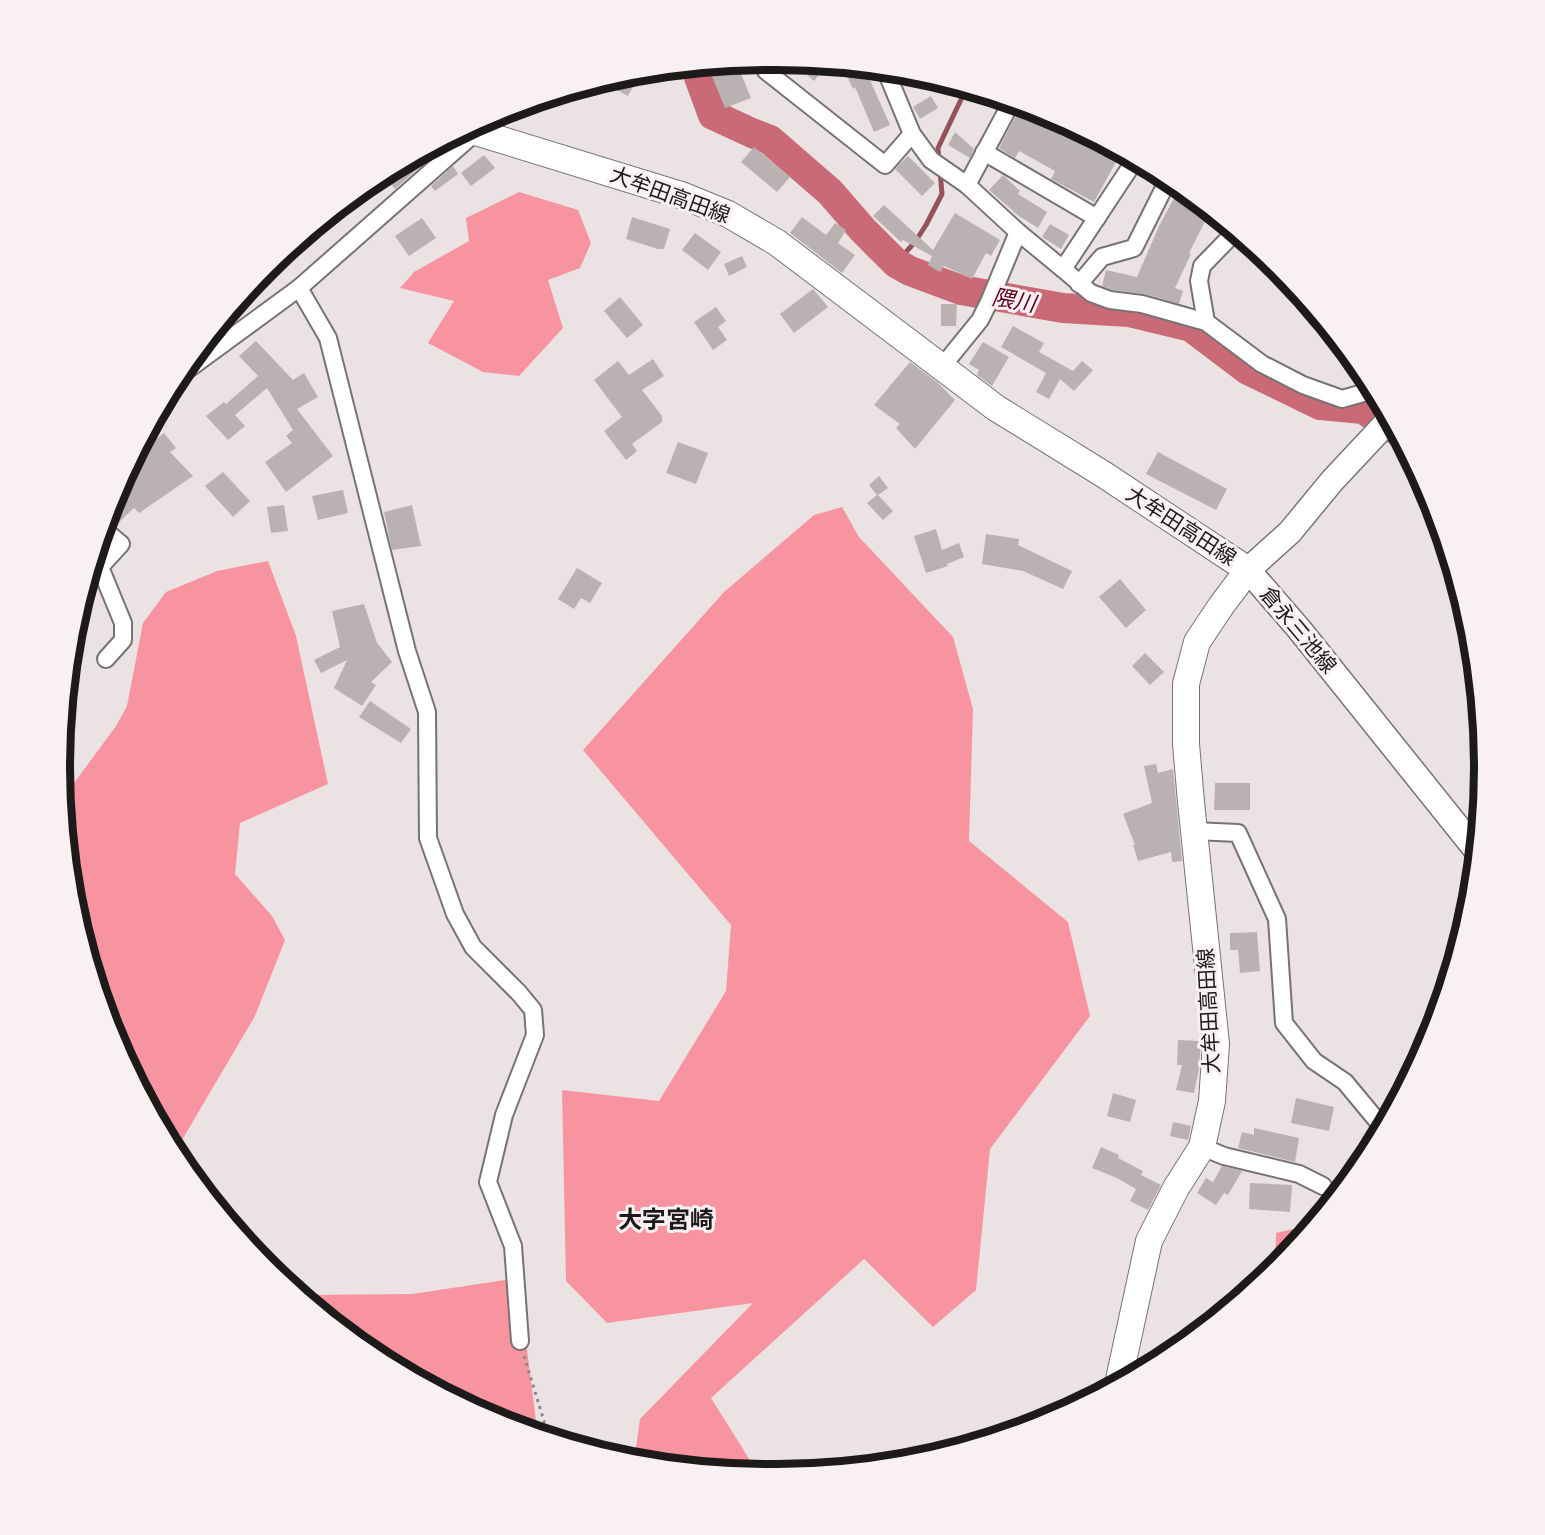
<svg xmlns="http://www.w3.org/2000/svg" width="1545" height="1535" font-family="Cabin,'Noto Sans JP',sans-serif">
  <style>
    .forest { fill: #f8949f }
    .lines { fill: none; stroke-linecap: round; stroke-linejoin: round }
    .stream { stroke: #96525a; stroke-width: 5 }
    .river { stroke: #ca6a76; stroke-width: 30 }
    .building { fill: #bab2b2 }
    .street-casing { stroke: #797273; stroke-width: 20 }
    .secondary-casing { stroke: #797273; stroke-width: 27 }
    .primary-casing { stroke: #797273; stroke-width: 28 }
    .path { stroke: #8c8686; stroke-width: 3; stroke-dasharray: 3 4.5; stroke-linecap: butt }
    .street { stroke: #fff; stroke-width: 16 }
    .secondary { stroke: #fff; stroke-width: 24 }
    .primary { stroke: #fff; stroke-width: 26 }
    .labels { text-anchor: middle; stroke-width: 6; stroke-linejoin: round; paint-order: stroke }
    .street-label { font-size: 21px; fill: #1d1a1a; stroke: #f9f0f1 }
    .water-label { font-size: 22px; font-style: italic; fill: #5b001c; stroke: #f9f0f1 }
    .quarter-label { font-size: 24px; font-weight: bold; fill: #1d1a1a; stroke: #f9f0f1 }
    .rim { fill: none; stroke: #1d1a1a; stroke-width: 8 }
  </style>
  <rect width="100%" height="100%" fill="#ebe3e3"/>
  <g class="forest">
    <path d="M519,192L578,210L591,243L580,268L548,280L563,328L519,376L483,372L428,343L454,301L400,288L414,272L469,241L466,218Z"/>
    <path d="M842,507L859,537L953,637L973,709L969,841L1068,922L1090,1016L990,1149L976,1290L933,1327L864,1259L711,1398L758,1473L634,1462L640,1419L753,1303L607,1323L566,1281L562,1090L659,1101L726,991L731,925L583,750L724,592L814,515Z"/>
    <path d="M268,561L296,636L328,784L240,823L235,874L272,916L285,940L255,1016L175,1152L114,1039L74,906L63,798L116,726L127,706L143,623L166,592L217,571Z"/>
    <path d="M1314,1224L1278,1268L1275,1270L1276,1233Z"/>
    <path d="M518,1278L536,1421L534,1433L497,1421L375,1356L300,1295L412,1294Z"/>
  </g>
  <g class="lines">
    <g class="stream">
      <path d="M939,162L938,148L966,89"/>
      <path d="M896,263L915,242L926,225L942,194L940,171"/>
    </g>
    <path class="river" d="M698,67L699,77L713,115L752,133L770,140L830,192L863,230L896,263L910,271L961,290L1063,308L1129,312L1191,327L1248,370L1320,405L1363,409L1396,430"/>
  </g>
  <g class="building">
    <path d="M792,62H793L827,65L814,81Z"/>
    <path d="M722,64H730L734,74L740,71L751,98L725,108L709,69Z"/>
    <path d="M843,67L865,69L890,125L874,132L855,87L853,89Z"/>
    <path d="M641,72L628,96L602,82L629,74Z"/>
    <path d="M931,96L938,108L920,119L913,107Z"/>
    <path d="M1021,106L1048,114L1121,153L1094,202L1051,179L1055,171L1019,151L1015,158L999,148Z"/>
    <path d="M955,132L974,149L970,158L948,145Z"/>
    <path d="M437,146L439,150L395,189L383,174Z"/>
    <path d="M754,147L790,177L777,192L741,162Z"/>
    <path d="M484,155L495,168L471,186L461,173Z"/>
    <path d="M908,156L935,183L922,196L895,169Z"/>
    <path d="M453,166L458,174L435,191L431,186Z"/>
    <path d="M1003,175L1020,191L1018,194L1047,212L1038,228L1019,216L989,190Z"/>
    <path d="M1180,187L1210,212L1189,253L1191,254L1175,288L1183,291L1179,304L1145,294L1113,290L1102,286L1106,270L1137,277L1159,226Z"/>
    <path d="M884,205L933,250L955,213L1000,240L991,256L986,253L972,279L944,266L940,272L928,265L932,256L930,255L931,253L930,255L903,240L901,242L873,216Z"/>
    <path d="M632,217L670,229L664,249H658L626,239Z"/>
    <path d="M802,217L826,235L835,223L846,230L838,243L855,255L842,273L790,233Z"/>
    <path d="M422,218L436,238L409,256L395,236Z"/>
    <path d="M1050,224L1069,235L1061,249L1042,237Z"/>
    <path d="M695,233L721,252L708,270L682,250Z"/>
    <path d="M742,256L747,267L729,276L724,264Z"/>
    <path d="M813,289L828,307L794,333L780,314Z"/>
    <path d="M620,297L643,325L627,338L604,311Z"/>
    <path d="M941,304H957L956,326H941Z"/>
    <path d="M716,307L726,321L718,327L727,340L713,350L694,322Z"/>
    <path d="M1013,326L1044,343L1039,352L1073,371L1082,361L1093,370L1074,391L1060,379L1049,399L1036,392L1046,373L1001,347Z"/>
    <path d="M256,341L293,380L304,373L318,397L297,409L333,456L286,492L265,462L292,443L286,436L293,430L267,388L235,415L245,426L228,440L206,416L224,402L226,404L258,376L239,356Z"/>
    <path d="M983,342L1009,357L992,386L977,375L979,370L969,364Z"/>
    <path d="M653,359L664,376L642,390L662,416V422L632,444L637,451L626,460L604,431L622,417L594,380L618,361L629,375Z"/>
    <path d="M910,362L937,382L955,400L915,449L896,428L900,424L874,405Z"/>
    <path d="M148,433L154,441L164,433L176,448L170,452L193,476L139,513L134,508L115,526L107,520L114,497Z"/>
    <path d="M678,442L708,453L696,484L666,473Z"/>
    <path d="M1158,452L1227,489L1216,510L1146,474Z"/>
    <path d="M223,472L250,501L233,517L205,486Z"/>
    <path d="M879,476L888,488L878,495L893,511L883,520L867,503L877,495L869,485Z"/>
    <path d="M343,490L348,513L318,520L312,496Z"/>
    <path d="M284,505L288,531L271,533L267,507Z"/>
    <path d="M412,505L421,546L392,550L384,512Z"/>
    <path d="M936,529L942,550L959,543L964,557L947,564L948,566L926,573L914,536Z"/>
    <path d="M986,534L1019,539L1018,545L1072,571L1063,589L1023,571L982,564Z"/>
    <path d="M577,568L602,583L590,603L581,598L574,609L558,599Z"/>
    <path d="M1120,579L1146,610L1126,628L1099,597Z"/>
    <path d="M364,604L377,643L392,662L371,682L376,685L362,706L334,688L347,660L321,673L314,660L340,647L332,611Z"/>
    <path d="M1145,653L1164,672L1150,685L1132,666Z"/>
    <path d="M370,701L411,729L401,743L359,717Z"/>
    <path d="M1156,764L1158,773L1173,769L1182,861L1172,862L1171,852L1138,861L1133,845H1135L1123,814L1152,803L1144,766Z"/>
    <path d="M1215,783H1250V810H1214Z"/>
    <path d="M1257,932L1260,971L1240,973L1238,950H1230V933Z"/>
    <path d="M1178,1040L1201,1041L1199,1069L1194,1093L1176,1090L1182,1065H1177Z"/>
    <path d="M1113,1093L1136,1100L1130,1122L1107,1116Z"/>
    <path d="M1296,1098L1334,1107L1329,1131L1291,1123Z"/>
    <path d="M1173,1122L1191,1126L1188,1140L1170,1136Z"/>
    <path d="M1254,1128L1299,1138L1295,1162L1238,1148L1242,1132L1254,1135Z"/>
    <path d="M1101,1147L1119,1155L1118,1158L1143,1171L1141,1175L1161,1185L1148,1210L1130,1201L1136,1189L1117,1178L1092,1168Z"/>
    <path d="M1222,1166L1242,1171L1228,1195L1224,1193L1216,1205L1197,1193L1206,1178L1213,1182Z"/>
    <path d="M1250,1183L1292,1185L1290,1212L1249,1209Z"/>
  </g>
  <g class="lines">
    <g class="street-casing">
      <g id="street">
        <path d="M761,61L766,71L885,165L912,134"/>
        <path d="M886,71L912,134L931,160L967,185"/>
        <path d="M1011,103L967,185L1018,232L1063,269L1135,160"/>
        <path d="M984,152L1097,218"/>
        <path d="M1063,269L1091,293L1110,300L1142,304L1206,322L1262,364L1303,385L1342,399L1374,390"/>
        <path d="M1079,284L1102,257L1134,248L1169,178"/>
        <path d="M299,288L328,338L407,651L427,712L428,838L455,914L473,947L519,993L533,1010L535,1035L504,1115L488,1182L513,1246L520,1341"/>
        <path d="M1206,322L1199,281L1202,266L1235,232"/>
        <path d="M941,368L980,320L989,302L1018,232"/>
        <path d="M179,376L299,288L476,132"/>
        <path d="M104,530L121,544L100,567L123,623V640L106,659"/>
        <path d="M1194,831L1238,833L1277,919L1284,1023L1314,1061L1345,1082L1379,1123L1384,1126"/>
        <path d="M1202,1147L1224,1156L1299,1174L1323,1186"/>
      </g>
    </g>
    <g class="secondary-casing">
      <path id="secondary" d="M1390,419L1332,481L1290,532L1248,570L1299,629L1477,851"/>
    </g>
    <g class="primary-casing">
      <path id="primary" d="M469,129L476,132L684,196L728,214L776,242L996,408L1103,474L1248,570L1221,606L1197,642L1186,684V744L1191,802L1216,1044L1212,1101L1202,1147L1176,1188L1149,1241L1118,1384"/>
    </g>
    <path class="path" d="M524,1356L544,1421V1436"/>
    <use href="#street" class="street"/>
    <use href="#secondary" class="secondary"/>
    <use href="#primary" class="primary"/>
  </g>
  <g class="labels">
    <g class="street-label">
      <text transform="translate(670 195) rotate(20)" y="7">大牟田高田線</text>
      <text transform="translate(1181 526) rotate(33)" y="7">大牟田高田線</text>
      <text transform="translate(1298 630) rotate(50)" y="7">倉永三池線</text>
      <text transform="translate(1209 1011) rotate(-93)" y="7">大牟田高田線</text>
    </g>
    <g class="water-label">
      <text transform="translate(1014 300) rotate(10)" y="8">隈川</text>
    </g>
    <g class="quarter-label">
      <text x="666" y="1228">大字宮崎</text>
    </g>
  </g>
  <path d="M0 0H1545V1535H0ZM767 70H777A697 697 0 0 1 1474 767V767A697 697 0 0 1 777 1464H767A697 697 0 0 1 70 767V767A697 697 0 0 1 767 70Z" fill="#f9f0f1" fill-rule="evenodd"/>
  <path class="rim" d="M767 70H777A697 697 0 0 1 1474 767V767A697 697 0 0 1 777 1464H767A697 697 0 0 1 70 767V767A697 697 0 0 1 767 70Z"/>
</svg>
